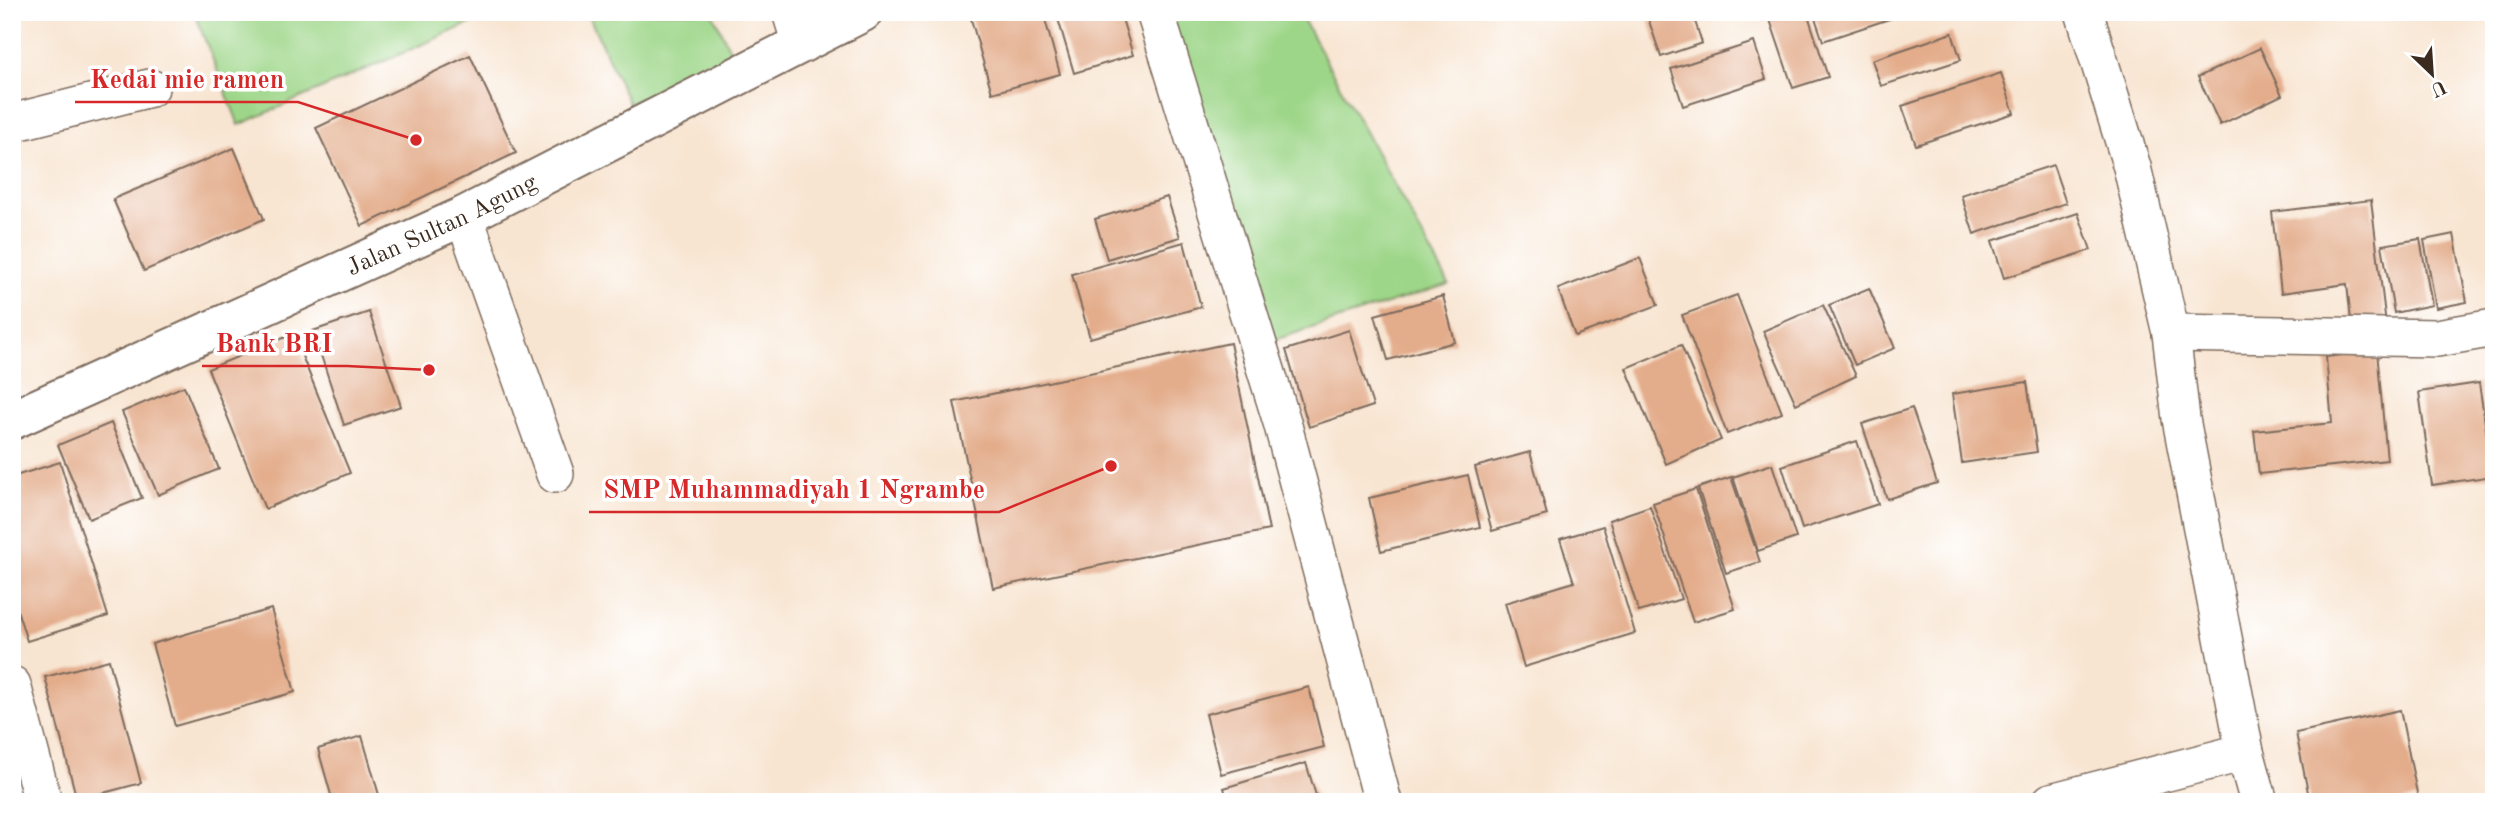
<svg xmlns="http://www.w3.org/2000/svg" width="2506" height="814" font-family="'Old Standard TT',serif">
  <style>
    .green { fill: #9dd688; stroke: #6c8053; stroke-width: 2 }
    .building { fill: #e3ac8a }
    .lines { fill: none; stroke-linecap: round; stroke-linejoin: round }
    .street-casing { stroke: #7d6b5d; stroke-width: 40 }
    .secondary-casing { stroke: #7d6b5d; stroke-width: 42 }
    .street { stroke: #fff; stroke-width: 37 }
    .secondary { stroke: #fff; stroke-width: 38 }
    .labels { text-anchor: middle; stroke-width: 7; stroke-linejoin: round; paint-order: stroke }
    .street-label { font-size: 24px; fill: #3b2a1e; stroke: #fff }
    .leader { fill: none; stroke: #d62828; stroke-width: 2.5 }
    .callout-dot { fill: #d62828; stroke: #fff; stroke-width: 2.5 }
    .callout-label { font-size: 26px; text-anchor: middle; font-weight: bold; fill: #d62828; stroke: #fff; stroke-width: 7; stroke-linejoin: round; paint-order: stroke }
  </style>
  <rect width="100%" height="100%" fill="#fff"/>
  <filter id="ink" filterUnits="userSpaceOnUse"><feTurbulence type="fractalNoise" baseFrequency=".0143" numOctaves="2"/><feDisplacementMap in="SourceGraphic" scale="14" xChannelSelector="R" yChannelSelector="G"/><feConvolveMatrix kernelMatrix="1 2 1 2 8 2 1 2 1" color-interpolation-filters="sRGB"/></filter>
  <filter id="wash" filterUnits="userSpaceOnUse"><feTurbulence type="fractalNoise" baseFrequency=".00686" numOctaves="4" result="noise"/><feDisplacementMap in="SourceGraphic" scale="28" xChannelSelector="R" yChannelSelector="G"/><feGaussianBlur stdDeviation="1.57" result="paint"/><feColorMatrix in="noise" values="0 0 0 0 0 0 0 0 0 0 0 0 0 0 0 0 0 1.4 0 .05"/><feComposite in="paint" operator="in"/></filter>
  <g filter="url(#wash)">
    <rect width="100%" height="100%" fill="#f8e5d1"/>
    <g class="green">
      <path d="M194,12H496L239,125Z"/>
      <path d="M587,12H712L732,54L629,104Z"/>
      <path d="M1166,12H1299L1449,284L1268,342Z"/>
    </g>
    <g id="blocks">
      <g class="building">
        <path d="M969,12H1043L1060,74L992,93Z"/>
        <path d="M1056,12H1120L1133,55L1074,73Z"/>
        <path d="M1646,12H1692L1702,43L1661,57Z"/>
        <path d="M1775,12H1807L1828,77L1793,88L1768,14Z"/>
        <path d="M1813,12H1890L1892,18L1823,41Z"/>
        <path d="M1952,33L1961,60L1881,86L1872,60Z"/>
        <path d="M1754,42L1766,79L1683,106L1671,69Z"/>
        <path d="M2260,48L2282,95L2220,125L2198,77Z"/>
        <path d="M470,55L516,153L362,226L316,128Z"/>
        <path d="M2001,73L2014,113L1916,145L1902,106Z"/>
        <path d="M234,148L264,219L144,271L113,199Z"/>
        <path d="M2053,165L2066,203L1974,234L1961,195Z"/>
        <path d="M1167,197L1180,237L1107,259L1095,219Z"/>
        <path d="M2371,200L2386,324L2352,329L2347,284L2281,293L2272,212Z"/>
        <path d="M2078,213L2091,250L2004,278L1992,241Z"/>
        <path d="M2454,234L2467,302L2436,308L2424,240Z"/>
        <path d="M2420,239L2432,305L2394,313L2382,245Z"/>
        <path d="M1184,242L1201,307L1090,338L1072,274Z"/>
        <path d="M1640,258L1658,305L1575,336L1558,289Z"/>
        <path d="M1869,288L1895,348L1855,365L1829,305Z"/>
        <path d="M1737,295L1782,413L1727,434L1682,315Z"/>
        <path d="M1443,296L1455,342L1388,360L1375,315Z"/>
        <path d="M1823,305L1856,376L1796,404L1763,331Z"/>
        <path d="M369,312L401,406L344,425L313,331Z"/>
        <path d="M1349,330L1373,406L1309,427L1286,350Z"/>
        <path d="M293,334L350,473L265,509L208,369Z"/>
        <path d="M1230,343L1269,530L993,588L954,402Z"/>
        <path d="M1681,345L1721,440L1666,464L1626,368Z"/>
        <path d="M2377,351L2387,460L2259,474L2254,431L2332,423L2326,357Z"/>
        <path d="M2027,382L2037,452L1962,463L1952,394Z"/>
        <path d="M2479,383L2493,476L2432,485L2419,392Z"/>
        <path d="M184,386L219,469L158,495L122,412Z"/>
        <path d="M1912,408L1937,483L1887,499L1862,424Z"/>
        <path d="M111,423L142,498L89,519L58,445Z"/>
        <path d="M1857,441L1878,504L1802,529L1782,466Z"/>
        <path d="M1530,452L1547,515L1492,531L1475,467Z"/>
        <path d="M60,462L108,616L27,641L12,594V477Z"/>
        <path d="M1772,464L1796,538L1758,551L1733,477Z"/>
        <path d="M1468,475L1480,527L1381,551L1369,498Z"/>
        <path d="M1731,477L1760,562L1726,573L1698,488Z"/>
        <path d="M1696,489L1735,609L1693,622L1653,503Z"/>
        <path d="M1650,506L1681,599L1639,612L1609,520Z"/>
        <path d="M1603,526L1635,633L1524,667L1505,603L1574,582L1560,539Z"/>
        <path d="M271,609L295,692L175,726L152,644Z"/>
        <path d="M109,660L141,783L77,800L45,677Z"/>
        <path d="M1309,687L1324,747L1221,774L1206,714Z"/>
        <path d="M2400,710L2418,798L2400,802H2310L2296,733Z"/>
        <path d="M362,736L381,802H333L318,749Z"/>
        <path d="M1306,763L1318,802H1228L1224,788Z"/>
      </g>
    </g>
  </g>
  <g filter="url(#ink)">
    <use href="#blocks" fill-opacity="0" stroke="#7d6b5d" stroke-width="2"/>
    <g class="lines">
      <g class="street-casing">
        <g id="street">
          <path d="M791,12L801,44"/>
          <path d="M1155,12L1282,422L1383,802"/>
          <path d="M2084,12L2132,167L2171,333L2181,419L2245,752L2259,802"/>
          <path d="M12,123L150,88"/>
          <path d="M464,216L555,474"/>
          <path d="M2171,333L2437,338L2494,328"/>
          <path d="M12,685L43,802"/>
          <path d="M2051,802L2245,752"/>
        </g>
      </g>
      <g class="secondary-casing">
        <g id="secondary">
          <path id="s1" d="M12,420L464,216L863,12"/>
        </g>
      </g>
      <use href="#street" class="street"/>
      <use href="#secondary" class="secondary"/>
    </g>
  </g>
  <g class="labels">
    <g class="street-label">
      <text dy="8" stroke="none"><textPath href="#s1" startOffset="472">Jalan Sultan Agung</textPath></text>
    </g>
  </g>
  <path class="leader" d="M416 140L298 102H75M429 370L347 366H202M1111 466L999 512H589"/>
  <g class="callout-dot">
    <circle cx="416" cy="140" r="7"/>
    <circle cx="429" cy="370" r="7"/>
    <circle cx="1111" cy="466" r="7"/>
  </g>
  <g class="callout-label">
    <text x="187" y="88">Kedai mie ramen</text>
    <text x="274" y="352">Bank BRI</text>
    <text x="794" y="498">SMP Muhammadiyah 1 Ngrambe</text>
  </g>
  <rect width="2506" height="814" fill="none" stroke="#fff" stroke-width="42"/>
  <g transform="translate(2432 74) rotate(155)" stroke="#ffffff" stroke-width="5" paint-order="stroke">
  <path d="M0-5L12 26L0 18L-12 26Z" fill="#3b2a1e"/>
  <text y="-10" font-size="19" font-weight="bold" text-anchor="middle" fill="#3b2a1e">U</text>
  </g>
</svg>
